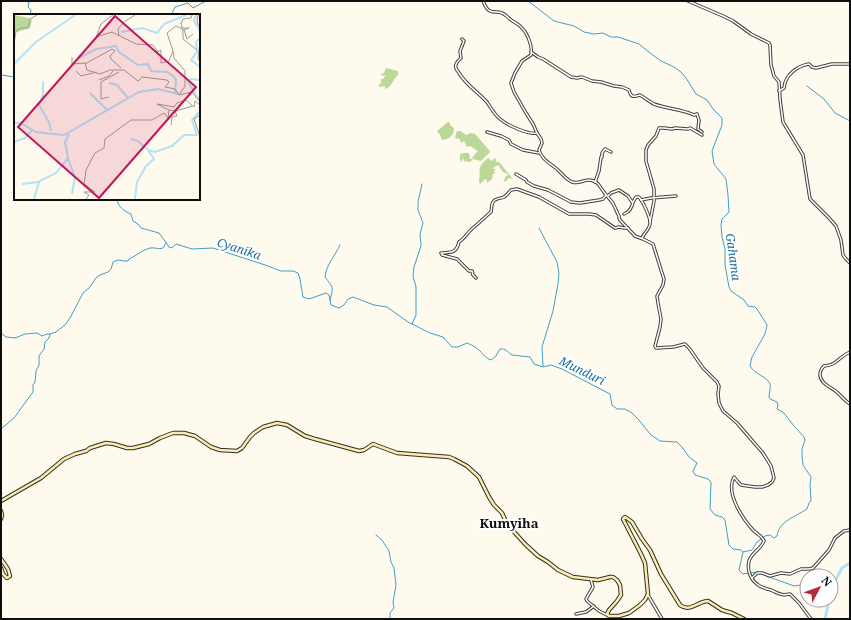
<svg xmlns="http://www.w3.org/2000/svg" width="851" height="620" font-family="'Noto Serif',serif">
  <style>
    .forest { fill: #bbd898 }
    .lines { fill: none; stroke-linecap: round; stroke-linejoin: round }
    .stream { stroke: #3d9ec9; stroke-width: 1 }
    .river { stroke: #b4e2f4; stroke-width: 3 }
    .street-casing { stroke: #404040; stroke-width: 3.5 }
    .secondary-casing { stroke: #2f2f2f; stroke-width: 4.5 }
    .street { stroke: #fff; stroke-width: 1.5 }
    .secondary { stroke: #fdecab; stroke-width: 2.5 }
    .labels { text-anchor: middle; stroke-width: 4; stroke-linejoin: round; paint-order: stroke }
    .water-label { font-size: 12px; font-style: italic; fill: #1a6e9c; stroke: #fff }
    .quarter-label { font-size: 13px; font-weight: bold; fill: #0d0d0d; stroke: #fff }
    .inset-river { fill: none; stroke: #b4e2f4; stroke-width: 2 }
    .inset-road { fill: none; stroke: #9e9b94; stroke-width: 1 }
    .view { fill: #c2185b; fill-opacity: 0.15; stroke: #c2185b; stroke-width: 2 }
    .inset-edge { fill: none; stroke: #0d0d0d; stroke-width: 2 }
  </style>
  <rect width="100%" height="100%" fill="#fffaee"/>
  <g class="forest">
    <path d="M386,68L398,71V75C393,79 391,88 385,89V86L380,87L378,86L381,83V79H383L385,76V75L382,76L381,74L384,73Z"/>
    <path d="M448,122H449L451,126L454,128C454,135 450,139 442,140L440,135L437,131Z"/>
    <path d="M457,131H460L466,135L471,133L475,134L489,150L490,152L481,161L473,159L470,162L464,161L463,157L462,162L460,160V154L464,153H469L470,159H472L474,155L478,151L470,146L467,147L464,141L461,143L459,138L456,139L455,137Z"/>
    <path d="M488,158L492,161L495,158L497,160L495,162H499L513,179L509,178L505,182L504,180L506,176L508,175V174L503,172L498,165L493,168L494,169H496L494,171L495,173L493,174L492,179L487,183V180L485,179L480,184L479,181C481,168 476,169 488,158Z"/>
  </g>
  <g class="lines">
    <g class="stream">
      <path d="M29,1L28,7L31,10L30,15"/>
      <path d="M528,1L554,21L574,26L584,32L594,34L603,33L611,37H618L639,44L650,53L661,61L674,67L681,72L686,78L696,94L707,100L713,109L722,118V125L712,151L714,164L726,179L728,195L729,212L722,219L721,225L722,237L725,249V265L729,287L731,291L744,300L748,306L755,307L757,309L767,325C767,328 765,331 765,334L752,357L750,366C755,375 767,376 770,384C771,387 769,393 769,397L770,399L777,402L778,405L777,409L783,412L794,426L804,437L805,440L802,449V456L803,465L811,477L810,485L811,501L809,503L807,509C795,517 779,521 777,536L774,538L770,535L765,536L757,542L752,550L743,552"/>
      <path d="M171,15L175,7L188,3L193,8L206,1"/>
      <path d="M1,75L15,77"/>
      <path d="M807,86L824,99L835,113L850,121"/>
      <path d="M117,199C118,207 124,211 131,214L133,221L138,224L141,228L159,233L170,248L173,247L176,244L192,249L213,248L265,265L281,271H293L298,273L300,279L303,297L309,299L326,293L329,295L331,305L339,308L344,305L348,299L353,297L374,305L387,307L408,322L430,333L443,337L452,347H458L467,343C472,345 476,347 480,351C484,355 485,358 491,360L496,356L500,349C505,348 508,352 512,355L530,357L534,364L543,367L551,365L562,369L610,394L612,405L617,409H625L632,413L638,419L651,435L660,441L677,442L682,447L689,457L697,463L693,471L695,475L708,479L711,482L710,509L715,515L722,517L725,520L729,545L733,549L741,550L743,552L739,570L743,574L758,572L761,574L794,586L807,584"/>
      <path d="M539,228L557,262L559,273L558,284L553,311L542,347L543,366"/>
      <path d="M330,300C334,286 333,288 325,277C326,265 335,256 340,245"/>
      <path d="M412,324L416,315V287L413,276L414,267L421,246L420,234L423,223L418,210V202L422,184"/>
      <path d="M1,333L6,337L15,338L25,334L37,333L42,336L47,334H50L56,332L65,325L70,318L83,293L89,288L96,278L100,275L108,272L111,269L113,262L118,260L124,261H128L129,259C136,256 142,250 150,248C155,247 158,250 163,248L166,243"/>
      <path d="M1,429L14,418L33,392V385L35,382L36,371L39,365V356L44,349L45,342L49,338L50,334"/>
      <path d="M376,535L382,540L389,551L391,562L394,568L396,585L393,602L394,608L390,613V619"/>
    </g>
    <g class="river">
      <path d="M831,594L836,579L842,568L850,563"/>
      <path d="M825,619L829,600"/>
    </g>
    <g class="street-casing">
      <g id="street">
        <path d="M483,1C485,5 486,9 490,11C494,13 498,11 502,13C505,14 507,17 510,19C513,22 517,23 520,26C527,32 533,46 531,55L522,61L515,73L511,83L514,92L526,113L533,124L537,133L541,139L542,143L539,150C542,160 550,163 558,170C562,174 567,180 572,182C582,185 585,176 596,182C600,185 601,189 604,192C606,195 609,198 612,202C615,206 616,211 619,216V218L620,220L635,236L643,239L653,244L662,273L664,279L663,285L657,296L658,303L661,319L660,327L655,346L656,348L673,347L685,344L689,348L703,368L717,382L719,386L718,394L719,403L723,411L737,423L763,453L771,466L774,478L772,482L768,485L762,487H755L741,485L738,482L734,477C725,493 743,519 753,530C757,534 762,536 764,541C761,549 751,553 749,561C747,569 750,579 757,584C760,587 767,589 771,590C780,594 781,596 790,594L799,603L811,619"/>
        <path d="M688,1L723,16L733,21L751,34L769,43L770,45L771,65L774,76L779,82L780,99L783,122L803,155L810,199L829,218L836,226L841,240L843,255L846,259L850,263"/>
        <path d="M462,39L464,41L460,51L461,58C459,60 454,64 456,68C456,70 458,71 459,73C466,85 478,92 487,102C491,108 494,114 500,119C507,125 528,135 537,133"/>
        <path d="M531,52L538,57L543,59L571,77L577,78L582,77L592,81L601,82L614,86L622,87L629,90C631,98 634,97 640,95C645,98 650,102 654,104C667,109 682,109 694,115L697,114L699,120L698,129L702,132"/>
        <path d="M779,91L784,88C785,75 797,66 809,64L812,67L816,68L832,64H850"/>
        <path d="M487,132L501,136L509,140L511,144L523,150L539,153"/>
        <path d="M516,174L526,180L527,182L534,186L548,190L571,202L580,203L599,200L603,199L606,195"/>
        <path d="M595,182L599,171L601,157H602V153L605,149L611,152"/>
        <path d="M608,196L611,193L619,190L628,196L632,202H633L636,197H639C643,202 651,218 650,224C649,230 644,233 642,238"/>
        <path d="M641,200L651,198L676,196"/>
        <path d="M624,214C629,212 632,208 633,202"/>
        <path d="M650,222L654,201V189L646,161V150L648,145L656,136L659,128H664L672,129L675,128L688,129L690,128L702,135"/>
        <path d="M476,278L473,275L472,271H469L457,259L442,255L441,253C451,252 456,254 459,242C465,238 468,232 473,228C479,223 485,217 491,212C492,209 491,205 493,202C495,198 500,199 504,197C507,195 509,192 511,190L517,189L539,197L569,214H589L596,215L615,228L619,227L624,228H628"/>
        <path d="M850,352C838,357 838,365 824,366C821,369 820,371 820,375C821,385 832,387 838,393C842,397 845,401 850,404"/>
        <path d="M752,578L757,573H762L770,576L781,573L790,574L801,569H809L813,568L829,550L835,538L844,531L850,530"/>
        <path d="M591,580L593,587L586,599L587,601L599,611L607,615"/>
        <path d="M648,595L662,619"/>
        <path d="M576,614L586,612L594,606"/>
      </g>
    </g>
    <g class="secondary-casing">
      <g id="secondary">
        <path d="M1,501L41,478L64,459L75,454L86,451L90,448L106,443L114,444L127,448H133L149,444L160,438L173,433H184L195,436L211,447L220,450L237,451L242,448L250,437L254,433L263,427L277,423L287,425L305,436L315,439L359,451L364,450L373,444L397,453L449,457L454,459L467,466L479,477L489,497L494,505L502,513L507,524L525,544L538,556L548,562L558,570L573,577L598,580L610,577H613L617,580L620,585L621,595L617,601L609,610L607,614L609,616H619L629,613L640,605L645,600L648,594L645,563L641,554L623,519L625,517L628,519L632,522L642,539L650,550L661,574L680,605C690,613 698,601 708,601L722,610L732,613L744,619"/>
        <path d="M1,511L2,515L1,519"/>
        <path d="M1,559L8,569L10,576L7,578L3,574L1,568"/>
      </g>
    </g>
    <use href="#street" class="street"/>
    <use href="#secondary" class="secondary"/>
  </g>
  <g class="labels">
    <g class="water-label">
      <text transform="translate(239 249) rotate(18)" y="4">Cyanika</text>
      <text transform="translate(733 257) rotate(82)" y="4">Gahama</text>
      <text transform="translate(582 371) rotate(26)" y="4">Munduri</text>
    </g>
    <g class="quarter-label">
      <text x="509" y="528">Kumyiha</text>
    </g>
  </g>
  <g transform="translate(14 14)">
    <rect width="186" height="186" fill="#fffaee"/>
    <path d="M0,1L15,4L18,6L16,14L0,19Z" fill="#bbd898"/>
    <path class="inset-river" d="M182,1L180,7L186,17M107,18L128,14L143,19L150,10L172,1M186,24L182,28L183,38L177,46L186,53M63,45L82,35L102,32L105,38L124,51L134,50L137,57L153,58L159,62L162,66L161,79M0,50L22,28L61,1M186,66L176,65L174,68L186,87M29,67V80L25,91L35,108L37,117M95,69L103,71L114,84M76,79L93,96M0,106L1,109H7L22,118L50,121L125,78L144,75L164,80M117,125L124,127L134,136M0,128L11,124L18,116M54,145L61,163L58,180M8,170L24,168L42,159L54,144L51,128L55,120M20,185L25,168M121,185L123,168L132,152L140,145L134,136L141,138L158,132L170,121H183L178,106L184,99L186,100"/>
    <path class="inset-road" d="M184,1L183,8L186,14M167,9L168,14H175L170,16L173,25L179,20M167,10L169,5L177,4L178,1M169,16V25L183,36M105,22L104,15L110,8L121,1M82,23L98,18L122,30L139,31L144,38L147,36V49L155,47L159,37L160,44L171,57V72L165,81M82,23L87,10L99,1M186,28L184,44L186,48M0,30L2,17L7,14H14L16,5L23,1M101,37L96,42L97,45L107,54M159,37L153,19L162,12L170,16M58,43V50L71,49L73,56L86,60L96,56H110L124,67L128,63L153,66L155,68L151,73L161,75L165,81M71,50L98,35L101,37M62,57L67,62L83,58M85,66L95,62L99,57M165,81L178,78L186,88M95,83L87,85V68L105,58M155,96L162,97L178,92M186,101L180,105L186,123M154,104L155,96L143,90L160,93L163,89L172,86L180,93L181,87L186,91M157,111L158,103L163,102L161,97M72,185L75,181L70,178H81L70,170L72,156L81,139L90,134L91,125L117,106H138L150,99L154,104"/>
    <path class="view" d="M101,2L182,73L85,184L4,113Z"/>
    <rect width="186" height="186" class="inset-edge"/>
  </g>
  <rect width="851" height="620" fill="none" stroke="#0d0d0d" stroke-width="4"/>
  <g transform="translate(819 588) rotate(49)"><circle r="19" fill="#ffffff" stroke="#9e9e9e"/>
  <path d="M0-3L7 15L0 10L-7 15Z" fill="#b9293d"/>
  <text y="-6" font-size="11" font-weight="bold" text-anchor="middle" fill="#0d0d0d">N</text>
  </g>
</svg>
